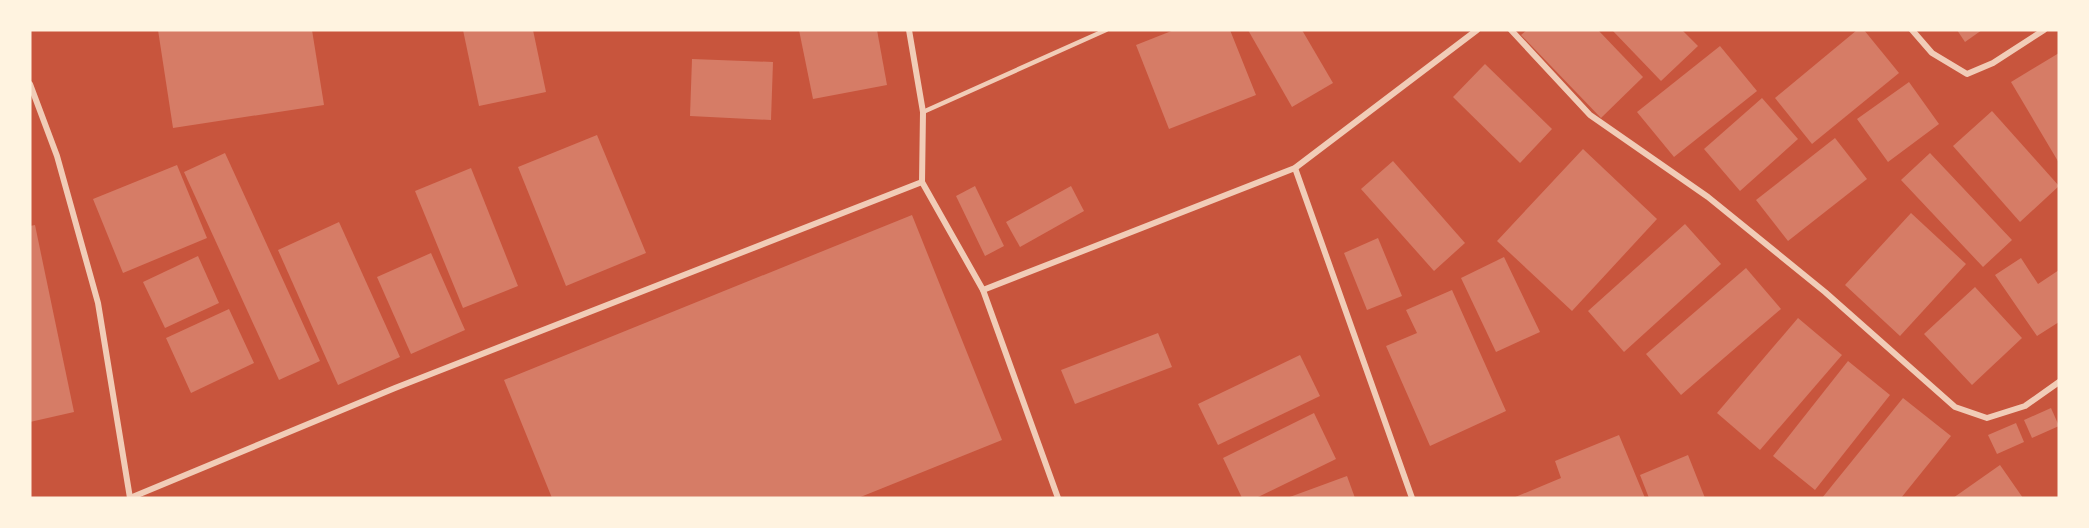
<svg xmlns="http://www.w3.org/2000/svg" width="2089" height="528" font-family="'Roboto Condensed',sans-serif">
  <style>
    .building { fill: #d67c66 }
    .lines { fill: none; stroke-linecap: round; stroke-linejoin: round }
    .service { stroke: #f1ccb7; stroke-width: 4.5 }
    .minor { stroke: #f1ccb7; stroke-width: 6 }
  </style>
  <rect width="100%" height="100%" fill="#c8553d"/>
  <g class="building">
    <path d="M158,30H312L324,105L173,128Z"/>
    <path d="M463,30H533L546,92L479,106Z"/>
    <path d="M799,30H877L887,85L813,99Z"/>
    <path d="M1174,30H1230L1256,95L1169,129L1136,45Z"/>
    <path d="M1248,30H1302L1333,83L1292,107Z"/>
    <path d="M1527,30H1598L1643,77L1601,118L1521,35Z"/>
    <path d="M1612,30H1682L1698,46L1661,81Z"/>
    <path d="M1857,30H1864L1899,73L1812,144L1775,98Z"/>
    <path d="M1957,30H1982L1965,42Z"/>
    <path d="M1720,46L1757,91L1674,157L1637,112Z"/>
    <path d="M2059,53V163L2011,82Z"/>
    <path d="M692,59L773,62L771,120L690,116Z"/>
    <path d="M1485,64L1552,129L1520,163L1453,97Z"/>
    <path d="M1909,82L1939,124L1888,162L1857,119Z"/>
    <path d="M1762,98L1798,139L1740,191L1704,149Z"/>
    <path d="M1992,111L2059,186L2020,222L1953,146Z"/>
    <path d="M597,135L646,253L566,286L518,167Z"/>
    <path d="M1835,138L1867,179L1788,241L1756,200Z"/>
    <path d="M1583,149L1657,219L1572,311L1497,241Z"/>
    <path d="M225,153L320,361L279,380L184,172Z"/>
    <path d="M1930,153L2012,240L1983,267L1901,180Z"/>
    <path d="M1393,161L1465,243L1434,271L1361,189Z"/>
    <path d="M177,165L207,238L123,273L93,199Z"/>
    <path d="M471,168L518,286L463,308L415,191Z"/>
    <path d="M975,186L1004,246L985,256L956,196Z"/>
    <path d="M1071,186L1084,211L1020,247L1006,222Z"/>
    <path d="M1911,213L1966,264L1900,336L1845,285Z"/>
    <path d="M912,215L1002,440L858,498H552L504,380Z"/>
    <path d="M339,222L400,357L338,385L278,250Z"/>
    <path d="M1685,224L1721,264L1624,352L1588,311Z"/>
    <path d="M35,225L74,412L30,422V226Z"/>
    <path d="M1378,238L1402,296L1367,310L1344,253Z"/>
    <path d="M431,253L465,330L411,354L377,277Z"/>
    <path d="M198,256L219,303L165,328L143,282Z"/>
    <path d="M1504,257L1540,332L1496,352L1461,278Z"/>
    <path d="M2021,258L2038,284L2059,270V322L2037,336L1995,275Z"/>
    <path d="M1746,268L1781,309L1681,395L1646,354Z"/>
    <path d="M1975,287L2022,338L1972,385L1924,334Z"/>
    <path d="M1452,290L1506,411L1430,446L1386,346L1417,333L1406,310Z"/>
    <path d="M229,309L254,363L191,393L166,338Z"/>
    <path d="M1798,318L1842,355L1760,450L1717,413Z"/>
    <path d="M1158,333L1172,367L1075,404L1061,370Z"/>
    <path d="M1300,355L1320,396L1218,445L1198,404Z"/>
    <path d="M1848,361L1890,395L1815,490L1773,456Z"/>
    <path d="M1903,398L1951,436L1901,498H1822Z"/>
    <path d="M2051,408L2059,426L2032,438L2024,420Z"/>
    <path d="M1314,413L1336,459L1256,498H1242L1223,458Z"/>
    <path d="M2016,423L2024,442L1997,454L1988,435Z"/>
    <path d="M1619,435L1645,498H1513L1561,478L1555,461Z"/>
    <path d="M1688,455L1705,498H1649L1640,475Z"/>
    <path d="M2000,465L2023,498H1953Z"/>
    <path d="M1347,476L1355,498H1287Z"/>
  </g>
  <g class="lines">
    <path class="service" d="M923,112L1106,30"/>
    <g class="minor">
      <path d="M909,30L923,112L922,182L983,290L1058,498"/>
      <path d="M1511,30L1590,115L1708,197L1825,292L1955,407L1987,418L2025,406L2059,382"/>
      <path d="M1912,30L1932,53L1967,74L1993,63L2044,30"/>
      <path d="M30,84L57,156L98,303L130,498"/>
      <path d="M1295,168L1412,498"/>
      <path d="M983,290L1295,168L1477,30"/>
      <path d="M130,498L395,388L922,182"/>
    </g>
  </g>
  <rect width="2089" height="528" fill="none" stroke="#fff3e0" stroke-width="63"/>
</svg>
